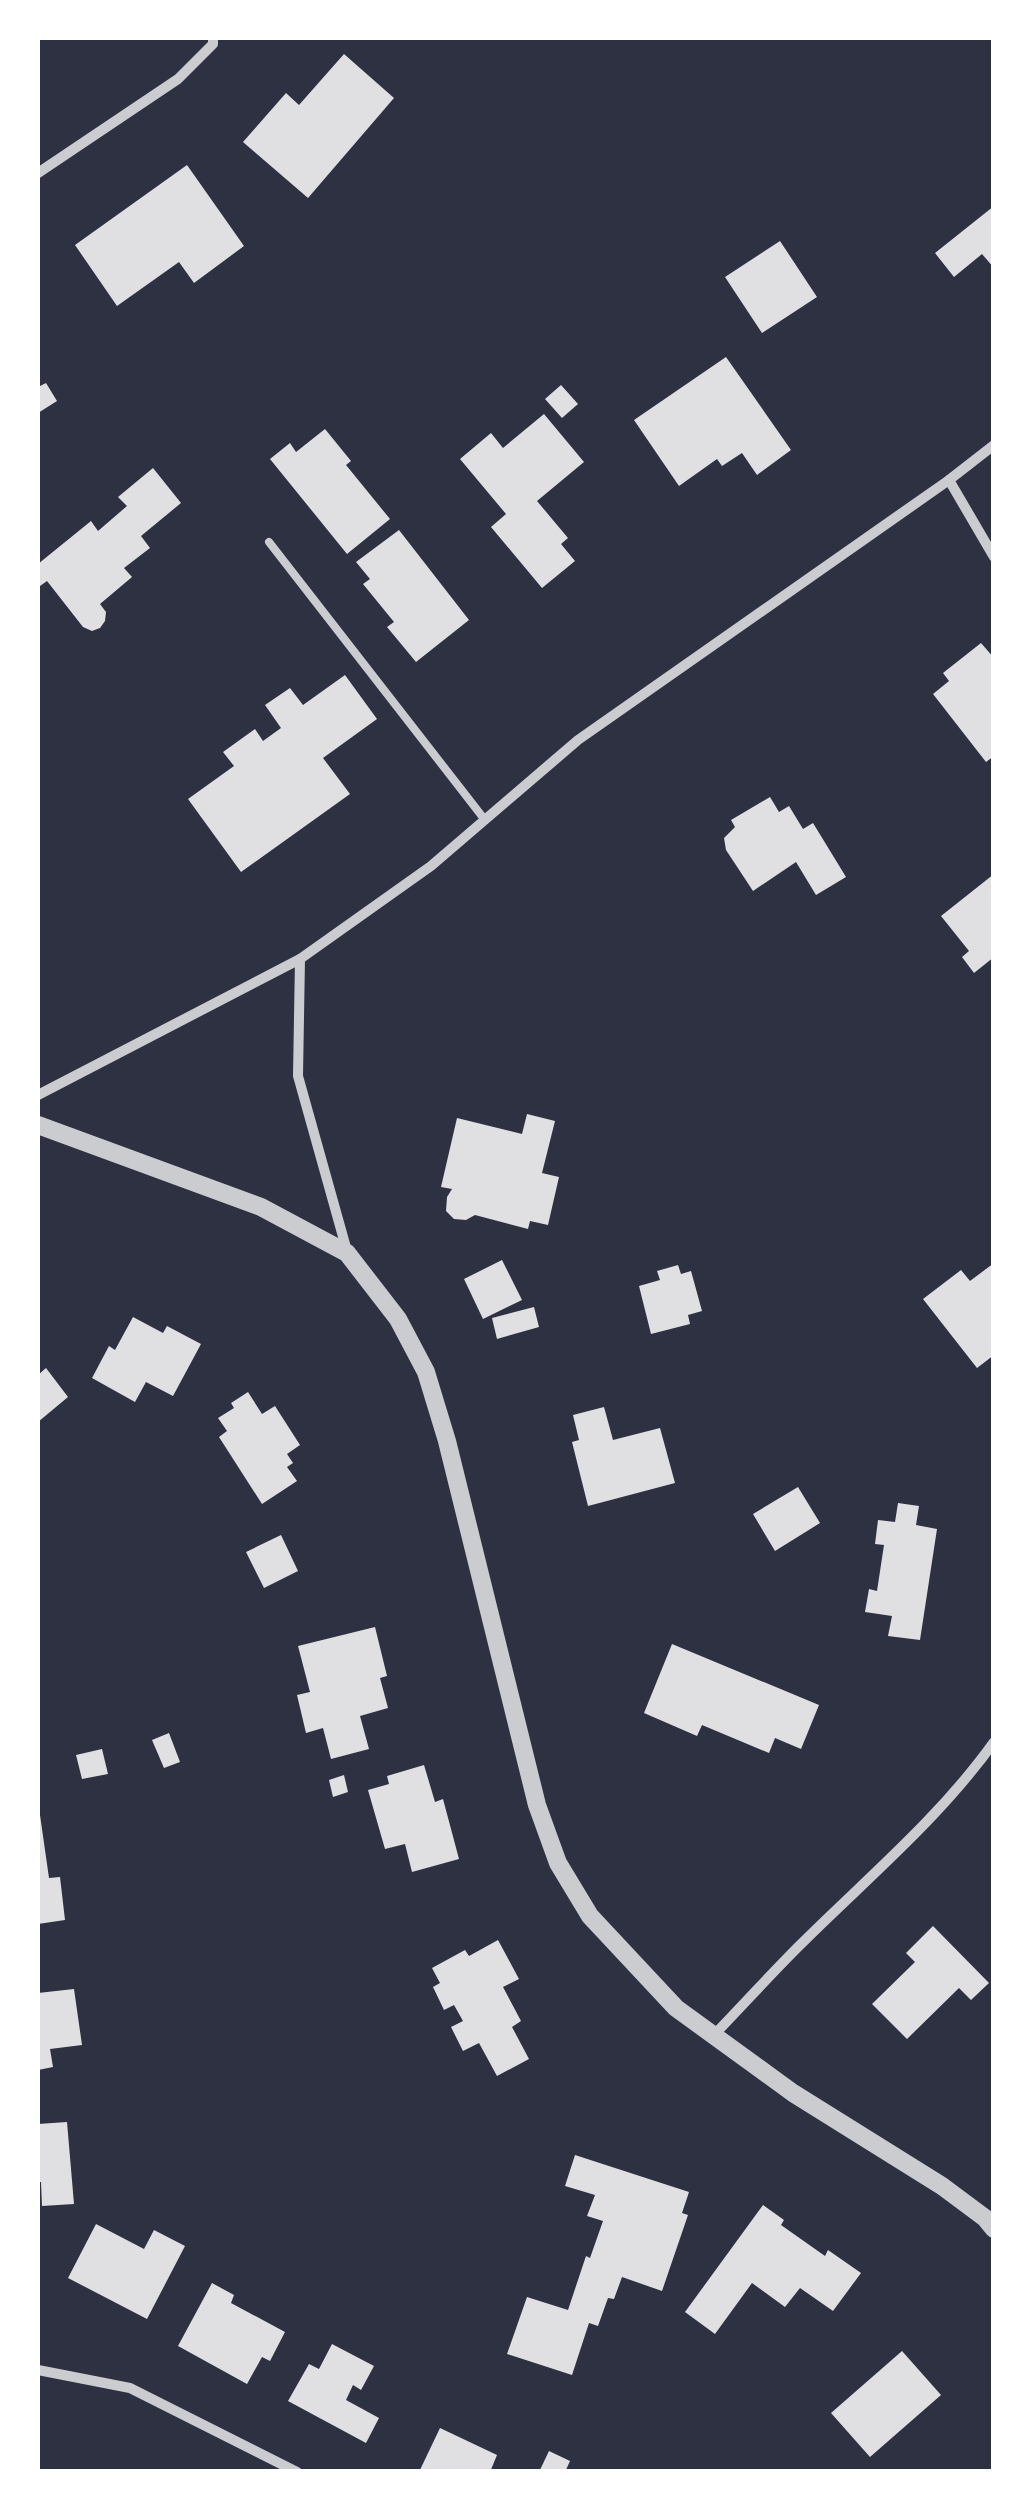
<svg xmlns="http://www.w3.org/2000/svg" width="1031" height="2509" font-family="Signika,sans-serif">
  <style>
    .building { fill: #e0e0e3 }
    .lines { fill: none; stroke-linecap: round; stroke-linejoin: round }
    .service { stroke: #caccd0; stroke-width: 8 }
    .minor { stroke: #caccd0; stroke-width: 10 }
    .tertiary { stroke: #caccd0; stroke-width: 18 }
  </style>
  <rect width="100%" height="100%" fill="#2d3142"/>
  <g class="building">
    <path d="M344,54L394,98L308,198L243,142L286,93L299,105Z"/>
    <path d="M187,165L244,246L194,283L179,262L117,306L75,245Z"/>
    <path d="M994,206V268L982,254L954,277L935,253Z"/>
    <path d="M780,241L817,297L762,333L725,277Z"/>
    <path d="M726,357L791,450L757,475L742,453L722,466L717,459L679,486L634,420Z"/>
    <path d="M38,382L40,386L46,383L57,401L38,413Z"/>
    <path d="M561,385L578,404L562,418L545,399Z"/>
    <path d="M544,414L584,462L537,501L568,538L561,544L575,561L542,588L491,527L506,514L460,459L491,433L503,448Z"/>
    <path d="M325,429L351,461L346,465L390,519L347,554L270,459L290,443L296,452Z"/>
    <path d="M153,468L181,503L141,536L150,548L124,568L132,577L100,604L106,612L105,621L100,628L92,631L83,627L47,581L40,586L38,564L91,521L98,531L127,506L118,497Z"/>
    <path d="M399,530L469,620L416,662L387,627L394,622L363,584L370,579L356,562Z"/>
    <path d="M981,643L994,658V756L986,762L933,694L949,681L943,673Z"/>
    <path d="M345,675L377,719L323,758L350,794L241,872L188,799L234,766L223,752L255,729L263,741L281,728L265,705L290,688L303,705Z"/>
    <path d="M770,797L779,812L789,806L803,829L813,823L846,877L816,895L796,862L753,891L726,850L724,838L735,827L731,820Z"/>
    <path d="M994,874V957L974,973L962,957L969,951L941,916Z"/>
    <path d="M527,1114L555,1121L542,1173L559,1177L548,1225L530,1221L528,1229L475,1215L466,1220L454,1219L446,1211L447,1197L452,1189L441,1187L457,1118L522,1134Z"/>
    <path d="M502,1260L522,1300L483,1319L464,1279Z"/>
    <path d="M994,1263V1355L977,1368L923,1299L961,1270L970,1281Z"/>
    <path d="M678,1265L681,1274L691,1271L702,1311L688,1315L690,1324L651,1334L639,1286L660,1280L657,1271Z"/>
    <path d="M534,1307L539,1327L497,1339L492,1318Z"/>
    <path d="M133,1317L163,1333L167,1326L201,1344L173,1396L146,1382L135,1402L92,1378L109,1346L115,1350Z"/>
    <path d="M46,1368L68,1397L38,1422V1375Z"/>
    <path d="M248,1392L262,1414L275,1406L300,1445L287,1454L293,1463L287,1467L297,1481L262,1504L219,1437L227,1431L218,1418L234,1408L231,1403Z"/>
    <path d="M604,1407L613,1440L660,1428L675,1483L588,1506L572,1442L579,1440L573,1415Z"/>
    <path d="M798,1487L820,1523L775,1551L753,1514Z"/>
    <path d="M898,1503L919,1506L916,1525L937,1529L920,1640L888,1636L892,1616L865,1612L869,1589L877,1591L884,1545L875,1544L878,1520L895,1522Z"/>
    <path d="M281,1535L298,1571L264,1588L246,1552Z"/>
    <path d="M375,1627L387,1676L380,1678L388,1708L360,1716L369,1749L331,1759L323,1728L306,1733L297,1695L310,1692L298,1646Z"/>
    <path d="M672,1644L819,1705L801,1749L775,1738L769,1753L702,1725L697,1736L644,1713Z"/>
    <path d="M169,1733L180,1762L164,1768L152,1740Z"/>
    <path d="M102,1749L108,1774L82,1779L76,1755Z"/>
    <path d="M424,1765L435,1802L443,1799L459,1859L412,1872L405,1844L385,1849L368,1790L389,1784L387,1776Z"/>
    <path d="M344,1775L348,1792L333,1797L329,1780Z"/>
    <path d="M38,1801L49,1878L60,1877L65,1920L38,1924Z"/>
    <path d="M933,1926L989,1983L971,2000L959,1988L907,2039L872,2004L915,1962L906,1953Z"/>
    <path d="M498,1940L519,1979L503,1987L521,2021L512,2027L529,2059L497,2076L479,2043L463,2051L451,2027L463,2021L454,2005L444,2010L433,1987L440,1983L432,1968L465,1950L469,1956Z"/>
    <path d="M74,1989L82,2045L50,2049L53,2067L38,2070V1993Z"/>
    <path d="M67,2122L74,2204L42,2206L41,2182H38V2124Z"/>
    <path d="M575,2155L689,2192L682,2213L688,2215L662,2291L622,2277L614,2299L608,2298L598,2326L589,2323L572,2375L507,2354L527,2297L568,2310L586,2256L590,2258L603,2221L587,2216L595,2195L565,2186Z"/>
    <path d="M763,2205L784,2220L781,2225L825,2256L828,2250L861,2273L833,2311L800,2288L785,2307L752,2283L715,2334L685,2312Z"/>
    <path d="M96,2224L144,2249L154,2230L185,2246L147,2319L68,2278Z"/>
    <path d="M212,2283L234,2295L231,2303L285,2332L270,2361L262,2357L247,2384L178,2346Z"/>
    <path d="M332,2344L374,2366L361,2390L353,2385L346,2400L379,2418L366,2443L288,2401L309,2364L319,2369Z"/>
    <path d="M902,2351L941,2395L870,2457L831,2413Z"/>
    <path d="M440,2428L497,2455L490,2472H419Z"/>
    <path d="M549,2451L570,2461L565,2472H539Z"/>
  </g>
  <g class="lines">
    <path class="service" d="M269,542L485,820"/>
    <g class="minor">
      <path d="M38,173L178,79L213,44V38"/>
      <path d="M949,480L994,557"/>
      <path d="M300,959L298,1076L347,1251"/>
      <path d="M38,1095L300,959L431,866L578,740L949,480L994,445"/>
      <path d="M713,2036C742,2006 769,1976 798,1947C865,1880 938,1820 994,1742"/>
      <path d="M38,2370L130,2388L297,2472"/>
    </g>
    <path class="tertiary" d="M38,1125L261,1207L347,1253L398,1319L426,1372L447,1441L537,1805L558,1863L590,1916L676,2008L793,2093L942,2186L985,2218L994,2229"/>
  </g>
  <rect width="1031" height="2509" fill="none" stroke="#ffffff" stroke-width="80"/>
</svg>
